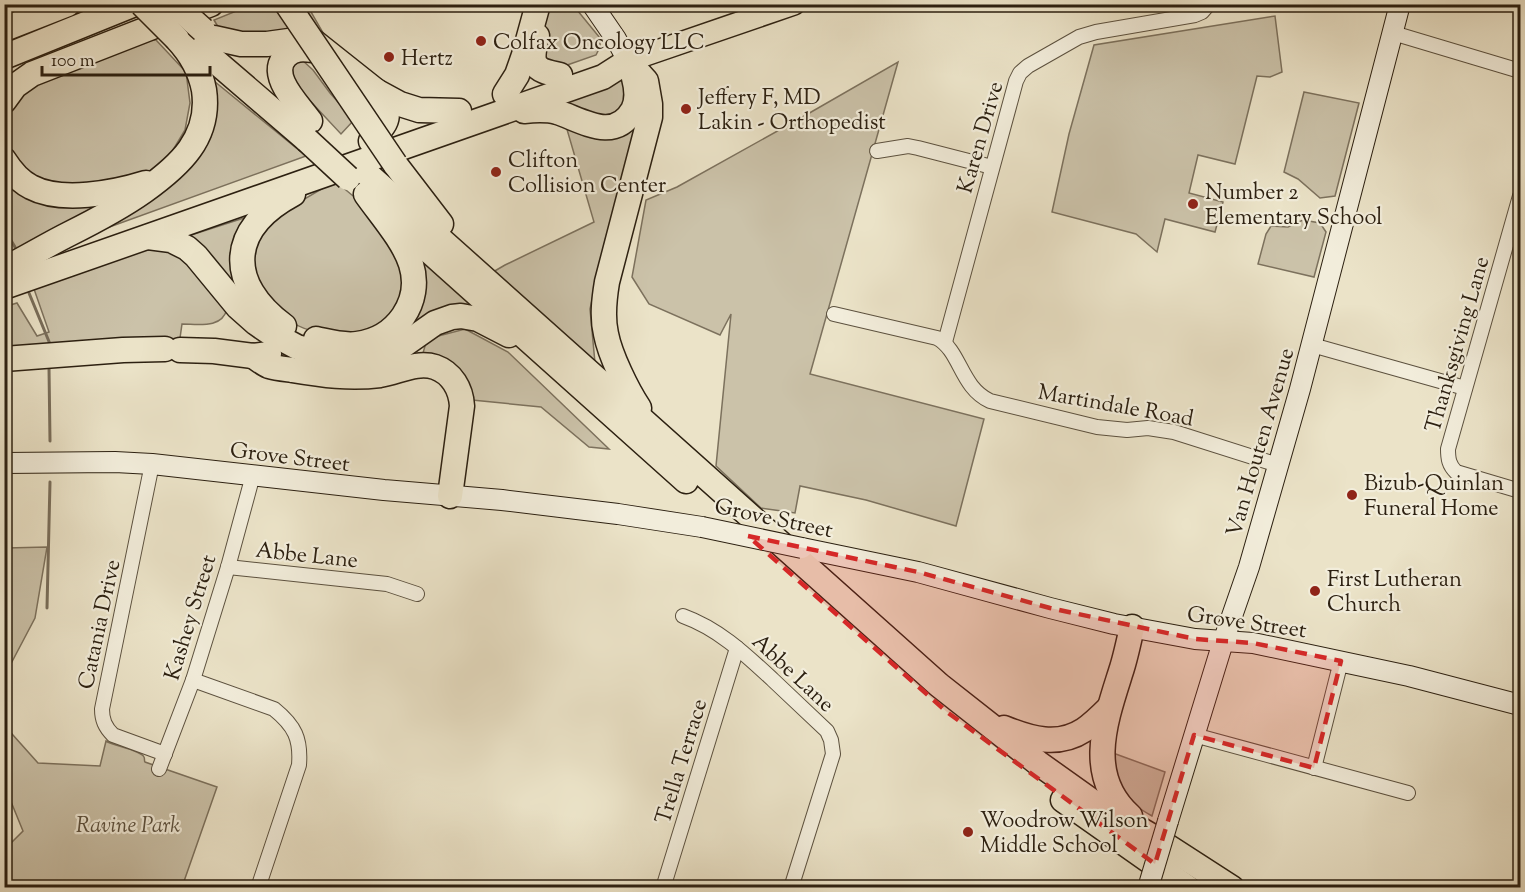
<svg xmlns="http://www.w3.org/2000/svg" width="1525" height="892" font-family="'Sorts Mill Goudy',serif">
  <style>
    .green { fill: #cbc2a9; stroke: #7c715d; stroke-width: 1.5 }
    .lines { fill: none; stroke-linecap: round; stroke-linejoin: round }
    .stream { stroke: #786d5a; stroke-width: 3 }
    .street-casing { stroke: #5c513f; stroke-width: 16 }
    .secondary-casing { stroke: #2c2011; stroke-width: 22 }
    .primary-casing { stroke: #2c2011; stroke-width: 24 }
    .highway-casing { stroke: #2c2011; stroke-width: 27 }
    .street { stroke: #f2eddb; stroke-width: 14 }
    .secondary { stroke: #f2eddb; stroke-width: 20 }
    .primary { stroke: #ebe3c8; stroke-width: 21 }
    .highway { stroke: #ebe3c8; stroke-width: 24 }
    .secondary-bridge-casing { stroke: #2c2011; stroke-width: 22; stroke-linecap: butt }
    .highway-bridge-casing { stroke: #2c2011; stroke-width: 27; stroke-linecap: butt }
    .secondary-bridge { stroke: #f2eddb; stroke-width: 20 }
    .highway-bridge { stroke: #ebe3c8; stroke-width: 24 }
    .marked { fill: #d62828; fill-opacity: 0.2; stroke: #d62828; stroke-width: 4.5; stroke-dasharray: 12 8; stroke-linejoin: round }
    .poi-dot { fill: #8f2418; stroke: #f2eddb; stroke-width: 2 }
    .labels { text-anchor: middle; stroke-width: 4.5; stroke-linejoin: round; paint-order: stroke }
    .poi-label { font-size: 22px; fill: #2c2011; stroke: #f2eddb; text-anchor: start }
    .street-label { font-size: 22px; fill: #2c2011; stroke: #f2eddb }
    .park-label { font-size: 22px; font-style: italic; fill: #5c513f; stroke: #f2eddb }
  </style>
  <rect width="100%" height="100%" fill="#ebe3c8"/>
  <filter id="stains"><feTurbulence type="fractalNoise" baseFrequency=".00333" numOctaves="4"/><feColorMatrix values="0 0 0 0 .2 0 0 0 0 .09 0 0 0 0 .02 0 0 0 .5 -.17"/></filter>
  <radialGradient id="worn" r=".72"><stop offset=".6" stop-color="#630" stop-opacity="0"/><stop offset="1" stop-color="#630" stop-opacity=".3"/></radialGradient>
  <g class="green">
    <path d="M251,5H307L326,38L224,37L214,20Z"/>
    <path d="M550,5H573L600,38V47L596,55L550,71L536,54Z"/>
    <path d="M1275,16L1282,72L1270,77L1257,76L1235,164L1198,155L1189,193L1223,202L1215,232L1165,219L1157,252L1136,234L1052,212L1069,134L1094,45Z"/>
    <path d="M138,40H156L186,72L190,103L185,130L170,155L145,176L59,190L28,179L9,155L5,135L4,115L10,98L32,81Z"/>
    <path d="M301,59L313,70L330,93L354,120L341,134L313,104L294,85L290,69Z"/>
    <path d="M898,62L810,374L984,419L956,526L866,500L800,486L795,513L761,508L716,466L731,314L720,335L649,304L632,277L646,200L677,187L799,119Z"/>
    <path d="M620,79L625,82V105L611,119L553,104Z"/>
    <path d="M214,81L306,156L79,238L163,189Z"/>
    <path d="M1304,92L1359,103L1335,196L1320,198L1298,179L1284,172Z"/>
    <path d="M642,122L612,231L606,237L590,309L595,363L493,272L505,265L594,222L566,126Z"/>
    <path d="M335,181L364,205L403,261L402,304L371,334C347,333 312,337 292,322C280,313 266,296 255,285L252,243L284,211Z"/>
    <path d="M4,182L33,201L114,203L11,254L5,242Z"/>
    <path d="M250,216L230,253L240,303L185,237Z"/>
    <path d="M1303,220L1320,223L1326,232L1314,277L1258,264L1266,234L1271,226L1288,227Z"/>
    <path d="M147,244L176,246L227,309C222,329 198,324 182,324L180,338L5,353L4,307L17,303L37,336L49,332L34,289Z"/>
    <path d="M416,253L494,319L384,343Z"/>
    <path d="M465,329L508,352L609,449L589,447L541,407L472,400L421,360L427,339Z"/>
    <path d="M47,547L35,618L5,675L4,554L6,548Z"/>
    <path d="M4,725L38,763L100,766L106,741C114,746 141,750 144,757C145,759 144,761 145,762L217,787L182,887H5V849L23,831L5,787Z"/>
    <path d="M1113,753L1165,772L1152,816C1145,812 1138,808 1132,803C1118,791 1116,769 1113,753Z"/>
  </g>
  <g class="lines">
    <g class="stream">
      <path d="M4,229L15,247"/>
      <path d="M29,293L50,344"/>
      <path d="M49,368L50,441"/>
      <path d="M47,608L50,482"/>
    </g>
    <g class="street-casing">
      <g id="street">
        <path d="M1393,33L1520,71"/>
        <path d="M877,151L908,146L918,148L992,167"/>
        <path d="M1520,196L1448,449C1448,459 1449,465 1456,472L1520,491"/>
        <path d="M834,314L937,338C961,351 960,387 990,401L1097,427L1127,430L1148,428L1174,432L1278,465"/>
        <path d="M945,342L1016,81L1020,73L1028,66L1079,37L1096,32L1195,15L1202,12L1209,4"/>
        <path d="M1312,345L1465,388"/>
        <path d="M152,464L102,709C102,720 105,727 113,735L165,754"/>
        <path d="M228,567L387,584L417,594"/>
        <path d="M683,616C719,629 745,654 773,680C791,697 809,714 827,731L831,740L833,754L791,888"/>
        <path d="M193,680L274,709C295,726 301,739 299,765L258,888"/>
        <path d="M1194,735L1408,793"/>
        <path d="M1314,768L1341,661"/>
        <path d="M159,769L193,680L228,567L253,475"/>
        <path d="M663,888L737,648"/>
      </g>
    </g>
    <g class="secondary-casing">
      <g id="secondary">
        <path d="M592,4L616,39L628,61"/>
        <path d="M4,463L115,462L152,464L384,490L502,500L618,514L702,527"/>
        <path d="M802,548L918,572L1050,608L1114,624L1195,639L1253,643L1409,676L1520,705"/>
        <path d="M1168,821L1223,642L1249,567L1300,389L1400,4"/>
      </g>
    </g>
    <g class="primary-casing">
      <path id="primary" d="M628,61L794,4"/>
    </g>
    <g class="highway-casing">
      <g id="highway">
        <path d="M4,29L68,4"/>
        <path d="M186,36L307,140"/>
        <path d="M537,36C530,64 532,70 560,75"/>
        <path d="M214,38L241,44H267L296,40L313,41L376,91L400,104L419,110L459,111"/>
        <path d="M4,57L135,4"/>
        <path d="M628,61L646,81L650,104V117L607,282C604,300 602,317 606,334C610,355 627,390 639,408"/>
        <path d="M505,94L517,75L524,55L538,4"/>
        <path d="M4,101L15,86L32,74L211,4"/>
        <path d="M524,111C534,110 546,109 557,112C582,120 614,143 633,110C638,100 637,89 634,78"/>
        <path d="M310,121C298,104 267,75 286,56C294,48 303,49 313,50"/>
        <path d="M371,141C390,118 392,118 376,91"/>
        <path d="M4,160C11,171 19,181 31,187C61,203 114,193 146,183"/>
        <path d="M395,164L441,224"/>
        <path d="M365,172L939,685L1038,763L1090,800L1153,837L1232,888"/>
        <path d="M399,224L686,481"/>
        <path d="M148,237L171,240L187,248L196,256L238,307L256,323L269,332L297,347L349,362L372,360L391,354L435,323L452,317L461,316L478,319L509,335"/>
        <path d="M4,269C26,258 47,245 69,234C95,221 120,208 144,191C179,166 211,138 204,90C200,69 191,54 177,39"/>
        <path d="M4,287L603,77L628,61"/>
        <path d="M284,326C226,283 228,229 293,194"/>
        <path d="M316,339C330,342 343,346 357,344C396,339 423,302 411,264C404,241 380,214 366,194"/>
        <path d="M180,350L214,351L253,356L269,354"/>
        <path d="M253,356C258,359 264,364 269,366C276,368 285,369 292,370C322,375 350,379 380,375C398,372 417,361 435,367C452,373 461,389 462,406L450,496"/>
        <path d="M4,359L123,350L165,349"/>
        <path d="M1004,728C1031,739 1058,747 1084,730C1093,724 1101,716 1109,708"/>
        <path d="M1063,800L1188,888"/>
        <path d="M1130,816C1084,775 1106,719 1122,668C1126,655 1129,641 1132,627"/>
      </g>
    </g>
    <use href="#street" class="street"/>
    <use href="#secondary" class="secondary"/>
    <use href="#primary" class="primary"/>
    <use href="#highway" class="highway"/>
    <g class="secondary-bridge-casing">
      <g id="secondary-bridge">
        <path d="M702,527L802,548"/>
        <path d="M1148,888L1168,821"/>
      </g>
    </g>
    <g class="highway-bridge-casing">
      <g id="highway-bridge">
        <path d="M142,4L177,39"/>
        <path d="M174,4L203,30"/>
        <path d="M287,4L395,164"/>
        <path d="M307,140L348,178"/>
      </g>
    </g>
    <use href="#secondary-bridge" class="secondary-bridge"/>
    <use href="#highway-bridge" class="highway-bridge"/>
  </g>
  <path class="marked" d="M748,536L918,572L1050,608L1195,639L1253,643L1341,661L1314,768L1194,735L1155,864L947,712Z"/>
  <g class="poi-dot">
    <circle cx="481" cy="41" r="6"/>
    <circle cx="389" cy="57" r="6"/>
    <circle cx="686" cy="109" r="6"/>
    <circle cx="496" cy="172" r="6"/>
    <circle cx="1193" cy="204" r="6"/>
    <circle cx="1352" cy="495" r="6"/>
    <circle cx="1315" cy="591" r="6"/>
    <circle cx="968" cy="832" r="6"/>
  </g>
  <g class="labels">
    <g class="poi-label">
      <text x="493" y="49">Colfax Oncology LLC</text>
      <text x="401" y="65">Hertz</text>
      <text x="698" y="104">Jeffery F, MD<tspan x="698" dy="25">Lakin - Orthopedist</tspan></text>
      <text x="508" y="167">Clifton<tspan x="508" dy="25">Collision Center</tspan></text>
      <text x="1205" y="199">Number 2<tspan x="1205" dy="25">Elementary School</tspan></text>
      <text x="1364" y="490">Bizub-Quinlan<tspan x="1364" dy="25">Funeral Home</tspan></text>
      <text x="1327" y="586">First Lutheran<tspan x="1327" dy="25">Church</tspan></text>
      <text x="980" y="827">Woodrow Wilson<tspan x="980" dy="25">Middle School</tspan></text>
    </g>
    <g class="street-label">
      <text transform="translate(979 137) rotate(-74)" y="8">Karen Drive</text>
      <text transform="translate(1456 344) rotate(-74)" y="8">Thanksgiving Lane</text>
      <text transform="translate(1116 404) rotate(10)" y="8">Martindale Road</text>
      <text transform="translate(1259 442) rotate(-74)" y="8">Van Houten Avenue</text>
      <text transform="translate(290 456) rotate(7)" y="8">Grove Street</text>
      <text transform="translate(774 517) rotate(12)" y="8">Grove Street</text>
      <text transform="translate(307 554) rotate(6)" y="8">Abbe Lane</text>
      <text transform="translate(189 617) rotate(-73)" y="8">Kashey Street</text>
      <text transform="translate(1247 621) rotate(8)" y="8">Grove Street</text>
      <text transform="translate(98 624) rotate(-78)" y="8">Catania Drive</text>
      <text transform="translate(794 672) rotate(43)" y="8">Abbe Lane</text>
      <text transform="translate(680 761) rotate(-73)" y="8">Trella Terrace</text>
    </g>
    <g class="park-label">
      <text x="128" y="832">Ravine Park</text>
    </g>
  </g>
  <rect width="1525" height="892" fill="none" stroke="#ebe3c8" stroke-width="24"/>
  <rect x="6" y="6" width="1513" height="880" fill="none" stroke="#2c2011" stroke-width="3"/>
  <rect x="12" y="12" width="1501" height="868" fill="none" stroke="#2c2011" stroke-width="1.5"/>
  <path d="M42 66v9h168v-9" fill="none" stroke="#2c2011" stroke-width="3"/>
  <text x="51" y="66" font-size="18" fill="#2c2011" stroke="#f2eddb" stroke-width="4.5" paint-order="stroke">100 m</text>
  <rect width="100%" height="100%" filter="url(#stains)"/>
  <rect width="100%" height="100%" fill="url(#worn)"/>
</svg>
